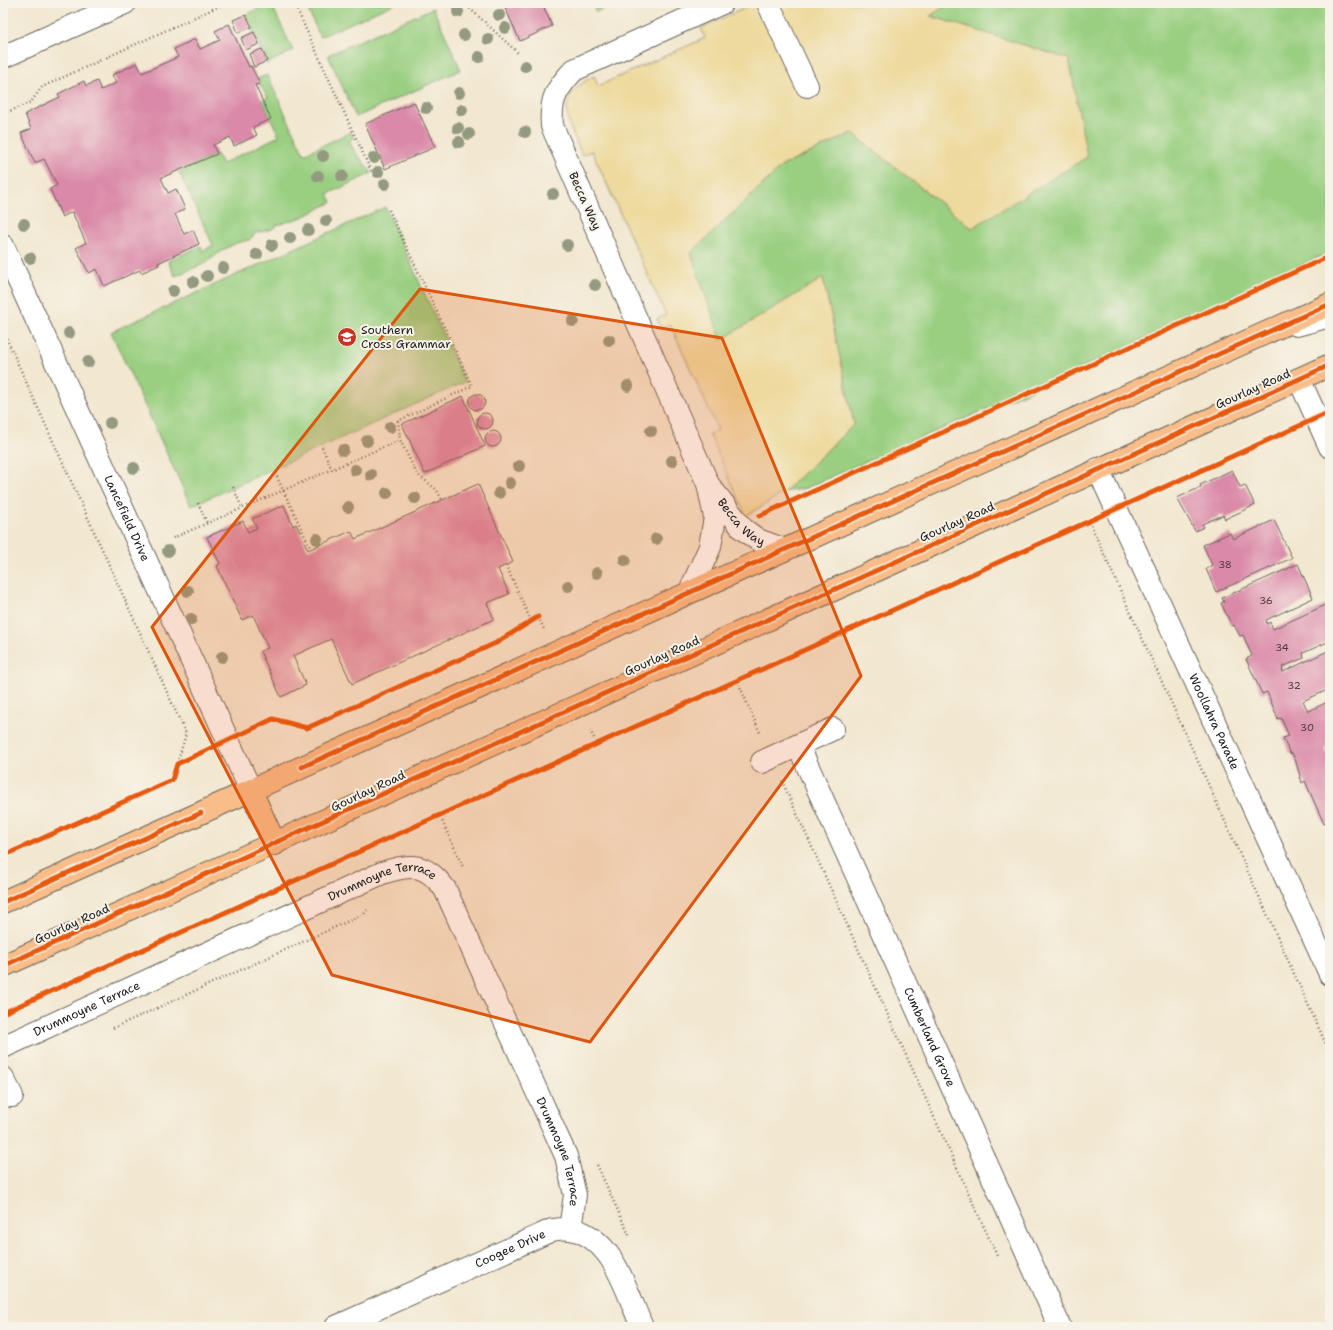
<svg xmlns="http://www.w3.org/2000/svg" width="1333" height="1330" font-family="'Shantell Sans',sans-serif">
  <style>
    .green { fill: #9acf81; stroke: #5b764e }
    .sand { fill: #eeda9e; stroke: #857b5d }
    .building { fill: #da89a8 }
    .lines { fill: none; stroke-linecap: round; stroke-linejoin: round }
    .minor-casing { stroke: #67635b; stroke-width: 24 }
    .major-casing { stroke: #67635b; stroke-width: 24 }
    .path { stroke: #67635b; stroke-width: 2.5; stroke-dasharray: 1 3; stroke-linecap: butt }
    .minor { stroke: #fff; stroke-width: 22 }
    .major { stroke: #f8bd89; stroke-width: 22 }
    .cycleway-casing { stroke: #f7f3e8; stroke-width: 8 }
    .cycleway { stroke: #e8590c; stroke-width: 5 }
    .tree { fill: #949a80 }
    .marked { fill: #de560d; fill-opacity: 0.2; stroke: #de560d; stroke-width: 3; stroke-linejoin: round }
    .labels { text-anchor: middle; stroke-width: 4; stroke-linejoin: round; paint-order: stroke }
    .number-label { font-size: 10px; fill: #4c373f }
    .street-label { font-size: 12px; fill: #1c1c1c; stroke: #f7f3e8 }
    .poi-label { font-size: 12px; fill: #1c1c1c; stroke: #f7f3e8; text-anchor: start }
  </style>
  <rect width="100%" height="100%" fill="#f7f3e8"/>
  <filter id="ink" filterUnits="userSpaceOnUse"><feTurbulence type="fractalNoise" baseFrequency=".025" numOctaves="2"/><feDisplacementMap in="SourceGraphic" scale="8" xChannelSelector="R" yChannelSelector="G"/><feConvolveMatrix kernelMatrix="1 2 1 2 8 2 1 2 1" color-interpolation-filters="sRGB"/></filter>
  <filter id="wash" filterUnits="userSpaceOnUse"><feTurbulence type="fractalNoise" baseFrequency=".012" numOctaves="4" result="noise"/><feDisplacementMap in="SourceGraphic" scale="16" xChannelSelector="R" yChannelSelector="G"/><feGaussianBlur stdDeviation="0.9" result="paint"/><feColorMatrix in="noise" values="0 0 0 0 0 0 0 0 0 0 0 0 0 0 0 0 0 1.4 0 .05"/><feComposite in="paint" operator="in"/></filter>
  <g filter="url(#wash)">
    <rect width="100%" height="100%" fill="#f2e7cf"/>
    <g class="green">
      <path d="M269,3H271L293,51L266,64L246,15Z"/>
      <path d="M305,3H396L320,37Z"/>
      <path d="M591,3H617L596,12Z"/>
      <path d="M950,3H1330V252L1095,362L806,488L784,492L854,424L823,278L721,340L691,253L782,166L852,133L972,228L1069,59L930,16Z"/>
      <path d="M433,8L461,70L356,117L328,55Z"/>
      <path d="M267,75L304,154L351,132L353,138L349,141L355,152L372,173L328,194L332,202L303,217L277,225L272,229L256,233L249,240L236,243L221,251L206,263L175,276L168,261L201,246L203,251L213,245L179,172L217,154L222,164L279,136L262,100L268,98L257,79Z"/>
      <path d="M385,207L465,382L191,506L111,332Z"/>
    </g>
    <path class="sand" d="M756,3H950L930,16L1069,59L1087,157L972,228L852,133L782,166L691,253L721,340L823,278L854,424L784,492L746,516L709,434L718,430L670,324L661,328L657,319L666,315L592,151L582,155C568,122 552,98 594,76L598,86L705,38L701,28Z"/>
    <g id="blocks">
      <g class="building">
        <path d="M503,3H542L552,26L520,41Z"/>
        <path d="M246,15L252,27L238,33L233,20Z"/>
        <path d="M229,24L249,67L251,66L260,84L255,85L271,119L253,127L257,135L234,146L230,137L213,145L217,154L161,178L168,193L176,189L185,209L175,214L184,234L193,230L199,244L158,263L159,265L141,273L140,270L104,286L97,269L89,273L76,248L86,243L72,212L62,217L50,189L57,185L44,159L35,163L21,133L31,129L25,114L60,97L58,94L84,81L86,86L97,81L101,90L116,83L112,75L137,63L142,73L178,57L174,49L195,39L200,49L220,40L215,31Z"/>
        <path d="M254,32L259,44L246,50L241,38Z"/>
        <path d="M262,49L267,61L254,67L249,54Z"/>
        <path d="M414,102L435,147L385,169L365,124Z"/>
        <circle cx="477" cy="402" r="8"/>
        <path d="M463,396L485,446L425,474L402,424Z"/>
        <circle cx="485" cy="421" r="8"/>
        <circle cx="493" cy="439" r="8"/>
        <path d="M1232,470L1240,487L1245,485L1255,505L1225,519L1223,515L1202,524L1204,527L1195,531L1177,498L1201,487L1200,485Z"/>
        <path d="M478,484L513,562L498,569L509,594L487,603L494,619L352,684L331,639L293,656L306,685L281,697L260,651L268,648L253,615L242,620L217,566L220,564L207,537L243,521L248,532L257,528L252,519L284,505L293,526L296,524L308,550L351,531L355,539Z"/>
        <path d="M1274,520L1292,558L1216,592L1206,569L1212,565L1203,545L1230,533L1233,539Z"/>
        <path d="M1298,564L1313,598L1266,620L1267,624L1270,622L1273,629L1330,603V641L1303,653L1304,658L1282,667L1283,672L1330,650V689L1303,701L1308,711L1330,701V747L1325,749L1330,760V833L1326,823L1324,824L1305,781L1302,783L1296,762L1292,753L1290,754L1283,738L1289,736L1281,718L1278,719L1267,692L1262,694L1246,659L1252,656L1243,635L1240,636L1234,625L1232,626L1221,603L1224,602L1222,598Z"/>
      </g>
    </g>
  </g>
  <g filter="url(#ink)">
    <use href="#blocks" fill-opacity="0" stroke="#67635b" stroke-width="1"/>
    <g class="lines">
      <g class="minor-casing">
        <g id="minor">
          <path d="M768,3L807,86"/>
          <path d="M3,57L125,3"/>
          <path id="s1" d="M3,246L251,791"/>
          <path d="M1297,325L1330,316"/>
          <path d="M1299,379L1330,447"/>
          <path id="s2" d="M1098,469L1330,974"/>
          <path id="s3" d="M711,488L743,529L758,540L783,549"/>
          <path d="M690,591L710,547L715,517L708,484L552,126C550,99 556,89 574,70L722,3"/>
          <path id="s4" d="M799,747L1060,1327"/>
          <path d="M762,762L833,729"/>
          <path id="s5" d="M3,1047L382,873C412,864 425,862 445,889L566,1156L575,1195L570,1229"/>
          <path d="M3,1078L12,1096"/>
          <path id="s6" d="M336,1327L552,1230C558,1229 565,1228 571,1229C614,1238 627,1293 642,1327"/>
        </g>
      </g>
      <g class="major-casing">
        <g id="major">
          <path d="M251,791L275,844"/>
          <path d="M3,902L1330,304"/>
          <path d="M3,966L1330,365"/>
        </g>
      </g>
      <g class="path">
        <path d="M294,3L372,173"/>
        <path d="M464,3L518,53"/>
        <path d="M3,114L31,102L42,87L226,3"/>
        <path d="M389,210L472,386L398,421L400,440"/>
        <path d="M3,331L186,734L177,764"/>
        <path d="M322,447L332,470"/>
        <path d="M275,473L311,549"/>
        <path d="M233,487L242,508"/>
        <path d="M198,503L207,523"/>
        <path d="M1089,521L1330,1053"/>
        <path d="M173,538L400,440L417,474L437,490L442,500"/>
        <path d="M506,565L531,621"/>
        <path d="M538,617L544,629"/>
        <path d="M737,680L761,735"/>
        <path d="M590,730L597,744"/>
        <path d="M782,781L997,1256"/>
        <path d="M439,814L463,867"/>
        <path d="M113,1028L364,914L367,910"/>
        <path d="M597,1165L630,1237"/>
      </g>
      <use href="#minor" class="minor"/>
      <use href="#major" class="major"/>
      <g class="cycleway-casing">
        <g id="cycleway">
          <path d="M759,516L1330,256"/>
          <path d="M302,767L1330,304"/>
          <path d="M3,856L172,780L177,764L273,719L307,728L496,643L538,617"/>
          <path d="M3,902L201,813"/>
          <path d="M3,966L1330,365"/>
          <path d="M3,1013L1330,412"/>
        </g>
      </g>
      <use href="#cycleway" class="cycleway"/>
    </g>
    <g class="tree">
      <circle cx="458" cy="12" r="6"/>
      <circle cx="499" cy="15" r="6"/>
      <circle cx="505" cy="28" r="6"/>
      <circle cx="464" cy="35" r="6"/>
      <circle cx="488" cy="39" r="6"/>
      <circle cx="479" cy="57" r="6"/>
      <circle cx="525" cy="66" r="6"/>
      <circle cx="459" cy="93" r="6"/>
      <circle cx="426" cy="108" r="6"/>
      <circle cx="462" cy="110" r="6"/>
      <circle cx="458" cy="128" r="6"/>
      <circle cx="525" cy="132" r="6"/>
      <circle cx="469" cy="134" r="6"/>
      <circle cx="459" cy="142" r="6"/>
      <circle cx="323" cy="156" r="6"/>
      <circle cx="374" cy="158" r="6"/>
      <circle cx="378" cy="172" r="6"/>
      <circle cx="318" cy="176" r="6"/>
      <circle cx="342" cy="176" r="6"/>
      <circle cx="385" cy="184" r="6"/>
      <circle cx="553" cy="194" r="6"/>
      <circle cx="326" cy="221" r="6"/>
      <circle cx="24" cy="224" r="6"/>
      <circle cx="308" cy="230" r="6"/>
      <circle cx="290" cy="238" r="6"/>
      <circle cx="272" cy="245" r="6"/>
      <circle cx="567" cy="245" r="6"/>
      <circle cx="257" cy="254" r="6"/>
      <circle cx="30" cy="258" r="6"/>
      <circle cx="223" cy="268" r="6"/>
      <circle cx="207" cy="276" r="6"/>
      <circle cx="193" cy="282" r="6"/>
      <circle cx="595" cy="285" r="6"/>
      <circle cx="173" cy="291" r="6"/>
      <circle cx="573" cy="321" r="6"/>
      <circle cx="69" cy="333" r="6"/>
      <circle cx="609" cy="340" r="6"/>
      <circle cx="88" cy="362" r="6"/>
      <circle cx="628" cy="386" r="6"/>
      <circle cx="110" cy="423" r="6"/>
      <circle cx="390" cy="427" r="6"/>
      <circle cx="651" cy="431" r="6"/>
      <circle cx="367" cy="441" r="6"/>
      <circle cx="343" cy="450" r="6"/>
      <circle cx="672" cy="461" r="6"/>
      <circle cx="519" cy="466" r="6"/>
      <circle cx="134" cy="468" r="6"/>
      <circle cx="355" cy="470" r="6"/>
      <circle cx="371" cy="475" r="6"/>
      <circle cx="510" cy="483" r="6"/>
      <circle cx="387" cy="493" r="6"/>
      <circle cx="499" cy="493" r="6"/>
      <circle cx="415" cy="498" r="6"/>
      <circle cx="348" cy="507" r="6"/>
      <circle cx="317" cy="539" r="6"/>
      <circle cx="656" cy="539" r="6"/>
      <circle cx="168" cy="551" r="6"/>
      <circle cx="625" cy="560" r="6"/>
      <circle cx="597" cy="573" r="6"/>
      <circle cx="568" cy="586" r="6"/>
      <circle cx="188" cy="591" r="6"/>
      <circle cx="191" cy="619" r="6"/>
      <circle cx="222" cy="657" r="6"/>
    </g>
  </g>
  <path class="marked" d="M420,289L722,338L861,676L590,1042L332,975L152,627Z"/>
  <defs>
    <g id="school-disc" transform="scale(1)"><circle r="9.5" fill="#c8321e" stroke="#f7f3e8"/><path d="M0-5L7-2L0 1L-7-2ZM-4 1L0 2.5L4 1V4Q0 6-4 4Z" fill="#fff"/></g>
  </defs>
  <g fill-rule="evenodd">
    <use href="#school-disc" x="347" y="337"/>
  </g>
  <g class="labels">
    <g class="number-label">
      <text x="1225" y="568">38</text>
      <text x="1266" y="604">36</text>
      <text x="1282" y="651">34</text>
      <text x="1294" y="689">32</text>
      <text x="1307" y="731">30</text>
    </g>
    <g class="street-label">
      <text transform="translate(585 201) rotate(66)" y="4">Becca Way</text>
      <text transform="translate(1253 389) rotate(-24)" y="4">Gourlay Road</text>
      <text dy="4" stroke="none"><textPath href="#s1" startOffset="299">Lancefield Drive</textPath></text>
      <text dy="4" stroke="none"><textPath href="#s3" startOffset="46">Becca Way</textPath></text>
      <text transform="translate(957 522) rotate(-24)" y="4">Gourlay Road</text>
      <text transform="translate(662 656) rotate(-24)" y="4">Gourlay Road</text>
      <text dy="4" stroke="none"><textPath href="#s2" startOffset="278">Woollahra Parade</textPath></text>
      <text transform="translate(368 791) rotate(-25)" y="4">Gourlay Road</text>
      <text dy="4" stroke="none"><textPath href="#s5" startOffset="416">Drummoyne Terrace</textPath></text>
      <text transform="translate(72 924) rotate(-24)" y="4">Gourlay Road</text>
      <text dy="4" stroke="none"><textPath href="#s5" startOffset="92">Drummoyne Terrace</textPath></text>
      <text dy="4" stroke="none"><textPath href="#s4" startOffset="318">Cumberland Grove</textPath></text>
      <text dy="4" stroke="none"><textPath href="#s5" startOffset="776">Drummoyne Terrace</textPath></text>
      <text dy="4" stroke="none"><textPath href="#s6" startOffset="191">Coogee Drive</textPath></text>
    </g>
    <g class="poi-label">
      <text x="361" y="334">Southern<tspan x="361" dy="14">Cross Grammar</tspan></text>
    </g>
  </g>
  <rect width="1333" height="1330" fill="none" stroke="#f7f3e8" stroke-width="16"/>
</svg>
